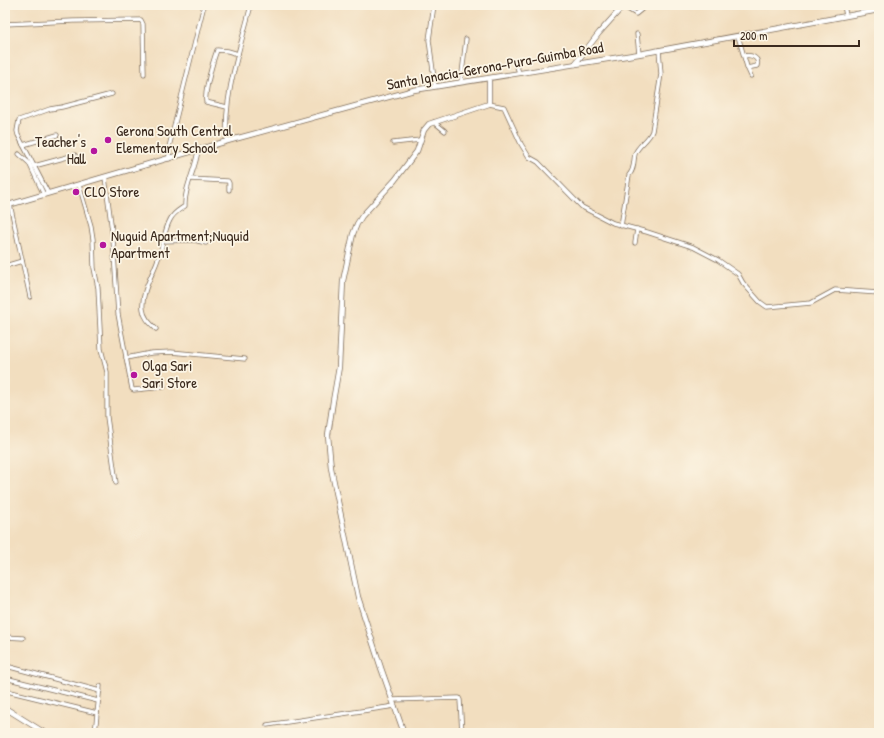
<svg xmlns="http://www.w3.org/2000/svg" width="884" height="738" font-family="'Patrick Hand',sans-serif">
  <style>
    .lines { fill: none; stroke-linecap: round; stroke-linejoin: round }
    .street-casing { stroke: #7b6956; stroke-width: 5 }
    .secondary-casing { stroke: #7b6956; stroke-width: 6 }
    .street { stroke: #fff; stroke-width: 3.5 }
    .secondary { stroke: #fff; stroke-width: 4.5 }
    .poi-dot { fill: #b5179e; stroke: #fcf5e5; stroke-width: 1.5 }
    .labels { text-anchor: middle; stroke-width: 3.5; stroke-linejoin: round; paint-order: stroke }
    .street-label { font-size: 15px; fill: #3b2a1e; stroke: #fcf5e5 }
    .poi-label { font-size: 15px; fill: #3b2a1e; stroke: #fcf5e5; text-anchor: start }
  </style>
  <rect width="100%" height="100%" fill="#fcf5e5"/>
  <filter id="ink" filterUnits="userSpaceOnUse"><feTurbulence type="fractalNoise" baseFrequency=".025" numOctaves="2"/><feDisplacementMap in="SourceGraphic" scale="8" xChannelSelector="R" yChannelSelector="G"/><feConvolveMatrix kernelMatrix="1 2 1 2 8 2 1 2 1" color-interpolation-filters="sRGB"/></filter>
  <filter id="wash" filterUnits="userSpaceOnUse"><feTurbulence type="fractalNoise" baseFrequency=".012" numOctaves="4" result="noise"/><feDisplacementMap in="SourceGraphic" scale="16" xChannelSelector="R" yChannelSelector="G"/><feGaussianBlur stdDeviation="0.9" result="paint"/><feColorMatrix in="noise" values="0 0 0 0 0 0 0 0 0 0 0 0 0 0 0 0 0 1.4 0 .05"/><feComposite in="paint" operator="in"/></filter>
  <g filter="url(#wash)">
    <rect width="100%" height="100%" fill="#f2debf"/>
  </g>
  <g filter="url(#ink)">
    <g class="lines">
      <g class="street-casing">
        <g id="street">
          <path d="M434,5L429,40L435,86"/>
          <path d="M844,5L846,16"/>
          <path d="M623,6L636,14L642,9"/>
          <path d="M5,24L73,21L141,20L143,24L144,74"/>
          <path d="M637,34L639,54"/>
          <path d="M738,36L747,67L751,76"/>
          <path d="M744,56C751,54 760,58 757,66L747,68"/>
          <path d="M516,63L519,73"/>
          <path d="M461,82L466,39"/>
          <path d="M489,104L504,107L521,144L529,157L538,162L582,207L613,223L647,232L693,247L718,260L738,274L743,283L760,302L767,307L811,303L835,290L879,293"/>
          <path d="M227,107L206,102C204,92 213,61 217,50L228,51L238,54"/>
          <path d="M434,122L445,131"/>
          <path d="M227,141C223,95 240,50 251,5"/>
          <path d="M393,143L420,140"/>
          <path d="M23,145L57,135"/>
          <path d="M19,154L29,163L44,195"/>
          <path d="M169,159V147L204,5"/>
          <path d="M34,166L75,155"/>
          <path d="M105,177L113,239L118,314L132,389L134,390L164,387"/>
          <path d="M190,179L228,181L229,183V190"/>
          <path d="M79,185L91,226L93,239L94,268L98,288L101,349L107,372V417L116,483"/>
          <path d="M48,193L18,135L17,131L19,120L50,109L62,107L112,94"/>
          <path d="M10,204L30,297"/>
          <path d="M621,226L629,175C635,169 633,162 635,154C638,145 649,140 652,131L661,74L659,50"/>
          <path d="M164,241L194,240L206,243"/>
          <path d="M635,243L637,229"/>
          <path d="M5,266L22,261"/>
          <path d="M156,329C150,323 144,318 143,309C141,291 154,273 159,256C163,245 164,231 170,220C173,213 179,210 185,206C184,187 196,169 198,150"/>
          <path d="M126,358L151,353L171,352L245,359"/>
          <path d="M5,637L23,638"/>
          <path d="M10,667L100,691"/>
          <path d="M5,678L98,701"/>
          <path d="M7,691L97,713"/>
          <path d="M392,700L459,698L460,700L462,733"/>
          <path d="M267,725L395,706"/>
          <path d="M95,731L118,732"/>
          <path d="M95,733L100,686"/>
        </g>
      </g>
      <g class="secondary-casing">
        <g id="secondary">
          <path d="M575,64L599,33L624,5"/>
          <path d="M5,206L231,140L414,90L639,54L879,10"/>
          <path d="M5,708L45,733"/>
          <path d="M404,733L381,668L358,597L331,468L328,435L333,401L339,367L343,281L353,234L357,224L362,216L395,180L417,151L424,130L429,124L489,104V79"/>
        </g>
      </g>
      <use href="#street" class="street"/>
      <use href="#secondary" class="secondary"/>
    </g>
  </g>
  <g class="poi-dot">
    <circle cx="108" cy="140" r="4"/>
    <circle cx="94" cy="151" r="4"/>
    <circle cx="76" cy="192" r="4"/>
    <circle cx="103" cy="245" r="4"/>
    <circle cx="134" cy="375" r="4"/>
  </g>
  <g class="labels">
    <g class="street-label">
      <text transform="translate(495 66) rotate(-10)" y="5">Santa Ignacia-Gerona-Pura-Guimba Road</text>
    </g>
    <g class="poi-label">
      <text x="116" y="136">Gerona South Central<tspan x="116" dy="17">Elementary School</tspan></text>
      <text x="86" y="147" text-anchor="end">Teacher's<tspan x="86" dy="17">Hall</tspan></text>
      <text x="84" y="197">CLO Store</text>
      <text x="111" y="241">Nuguid Apartment;Nuquid<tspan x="111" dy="17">Apartment</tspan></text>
      <text x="142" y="371">Olga Sari<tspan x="142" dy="17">Sari Store</tspan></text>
    </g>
  </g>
  <rect width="884" height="738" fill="none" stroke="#fcf5e5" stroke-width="20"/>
  <path d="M734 40v6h125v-6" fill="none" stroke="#3b2a1e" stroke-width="2"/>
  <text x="740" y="40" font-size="12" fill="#3b2a1e" stroke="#fcf5e5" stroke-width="3" paint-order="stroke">200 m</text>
</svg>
